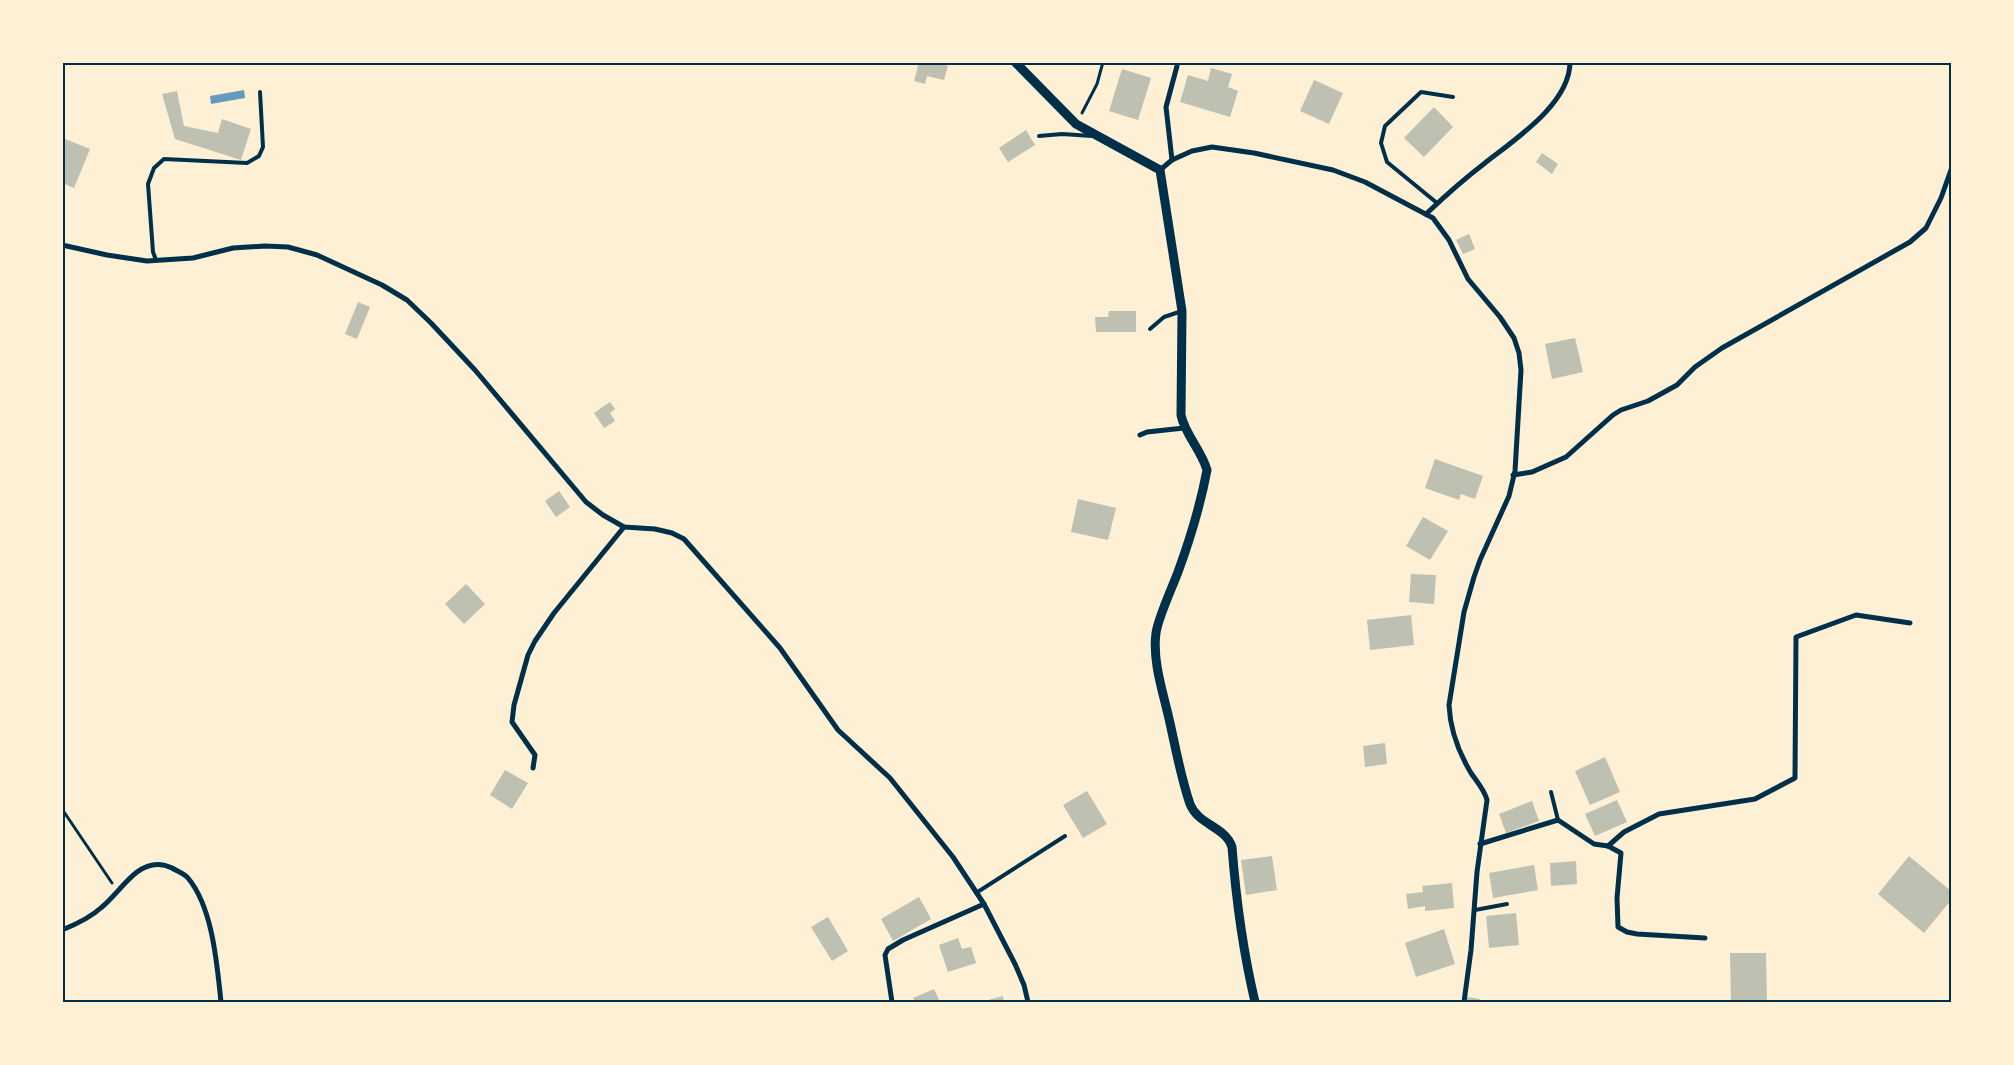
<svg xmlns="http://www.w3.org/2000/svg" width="2014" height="1065" font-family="Montserrat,sans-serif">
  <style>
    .water { fill: #669bbc }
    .building { fill: #bec0b2 }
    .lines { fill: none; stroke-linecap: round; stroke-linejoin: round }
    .path { stroke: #003049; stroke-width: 3 }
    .service { stroke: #003049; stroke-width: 4 }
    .minor { stroke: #003049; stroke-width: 5 }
    .tertiary { stroke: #003049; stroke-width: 9 }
    .neatline { fill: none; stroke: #003049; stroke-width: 2 }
  </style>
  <rect width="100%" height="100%" fill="#fdf0d5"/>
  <path class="water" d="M244,90L245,98L211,104L210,96Z"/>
  <g class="building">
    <path d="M919,62H935L948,66L944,80L927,76L925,84L914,81Z"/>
    <path d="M1211,68L1232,74L1228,87L1238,91L1230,117L1180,102L1188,75L1208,81Z"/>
    <path d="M1122,69L1151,78L1138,120L1109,111Z"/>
    <path d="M1314,80L1343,93L1329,124L1300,111Z"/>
    <path d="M177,91L184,126L218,133L222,119L251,129L241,160L175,139L162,94Z"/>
    <path d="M1434,107L1453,127L1424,157L1404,138Z"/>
    <path d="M1026,130L1035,145L1008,162L999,148Z"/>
    <path d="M65,139L90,149L74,188L62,183V145Z"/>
    <path d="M1542,153L1558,164L1552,174L1536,162Z"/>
    <path d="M1469,234L1475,249L1463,254L1456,240Z"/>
    <path d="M358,302L370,307L357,339L345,334Z"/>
    <path d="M1109,311H1136V332H1096L1095,317H1108Z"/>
    <path d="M1575,338L1583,372L1552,379L1545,344Z"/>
    <path d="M610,402L615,409L610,413L615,421L604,428L594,413Z"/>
    <path d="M1435,459L1483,476L1475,499L1461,494L1459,500L1425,488Z"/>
    <path d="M559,491L570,507L556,517L545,501Z"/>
    <path d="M1078,499L1116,508L1108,540L1071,532Z"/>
    <path d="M1423,517L1448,531L1430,560L1406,546Z"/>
    <path d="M1411,574L1436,575L1434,604L1409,602Z"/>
    <path d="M466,584L485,604L464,624L445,604Z"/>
    <path d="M1411,615L1414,645L1370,650L1367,620Z"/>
    <path d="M1385,743L1387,764L1365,767L1363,746Z"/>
    <path d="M1605,757L1620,792L1590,805L1575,771Z"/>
    <path d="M505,770L528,783L512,809L490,795Z"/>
    <path d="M1087,791L1107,824L1083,838L1063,805Z"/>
    <path d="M1617,800L1627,822L1595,836L1585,814Z"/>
    <path d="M1532,801L1539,821L1506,833L1499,814Z"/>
    <path d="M1272,856L1277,890L1246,895L1241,860Z"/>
    <path d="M1909,856L1952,892V899L1924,933L1878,894Z"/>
    <path d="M1576,861L1577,884L1551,886L1550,863Z"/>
    <path d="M1534,865L1538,890L1493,898L1489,873Z"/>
    <path d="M1452,883L1454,908L1425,911V906L1408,909L1406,894L1423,892L1422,886Z"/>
    <path d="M919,897L931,919L893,941L881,919Z"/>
    <path d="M1516,913L1519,945L1489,948L1486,916Z"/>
    <path d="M828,917L848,951L832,961L811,927Z"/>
    <path d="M1444,929L1455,964L1416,977L1405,943Z"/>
    <path d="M958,938L962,949L971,947L976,963L948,972L939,945Z"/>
    <path d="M1730,953H1766L1767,1002H1731Z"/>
    <path d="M934,989L940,1002H915L913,998Z"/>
    <path d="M1003,996L1004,1002H981Z"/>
    <path d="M1467,997L1480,999V1002H1466Z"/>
    <path d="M1236,1000V1002H1207V1001Z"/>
  </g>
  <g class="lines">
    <g class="path">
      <path d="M1082,113L1097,84L1103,62"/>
      <path d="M62,809L112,883"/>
    </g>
    <g class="service">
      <path d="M1039,136L1062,134L1092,136"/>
      <path d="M1437,203L1387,162L1381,143L1385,126L1421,92L1453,97"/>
      <path d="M156,260L153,252L148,184L154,168L164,159L247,163L259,156L263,147L260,92"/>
      <path d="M1150,329L1164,317L1182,311"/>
      <path d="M1551,792L1558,820"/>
      <path d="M976,893L1065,836"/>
      <path d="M1475,910L1507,904"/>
    </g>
    <g class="minor">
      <path d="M1172,160L1166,107L1177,66"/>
      <path d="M1160,170L1172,160L1192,151L1212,147L1254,153L1333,170L1365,182L1433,218L1449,240L1468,279L1500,317L1514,338L1519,353L1521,370L1515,471L1509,496L1480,560L1474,577L1464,612L1449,705C1450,728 1459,753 1471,773C1477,782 1484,789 1487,800L1477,872L1471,950L1464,1002"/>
      <path d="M1426,214C1445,196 1464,179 1485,163C1514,140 1570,104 1570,62"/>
      <path d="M62,245L107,255L147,261L193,258L233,248L265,246L288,247L317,255L382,285L407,300L431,323L475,370L586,502L603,515L624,527L655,529L672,533L684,539L780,648L838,730L890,778L953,857L984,904L1015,964L1024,985L1028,1002"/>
      <path d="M1140,435L1147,432L1184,428"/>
      <path d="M1513,475L1532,472L1566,457L1613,415L1621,410L1648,401L1677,385L1695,367L1722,348L1910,242L1926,228L1941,198L1952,167"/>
      <path d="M533,768L535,755L512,722L514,705L528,655L535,641L554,613L624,527"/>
      <path d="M1480,844L1558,820L1594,844L1608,846L1621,853L1617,898L1618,927L1627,932L1637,934L1705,938"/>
      <path d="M1608,846L1624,832L1659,814L1755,799L1795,778L1796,637L1856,615L1910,623"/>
      <path d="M62,930C77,924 90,918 102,907C114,897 124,882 137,872C148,864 160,862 172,868C177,871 185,874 188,878C213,908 217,965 221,1002"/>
      <path d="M892,1002L885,955L888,949L903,940L984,904"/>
    </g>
    <path class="tertiary" d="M1015,62L1076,124L1160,170L1182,311L1181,415C1185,435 1201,449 1207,470C1201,502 1189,542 1178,572C1172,588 1158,618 1156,633C1152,662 1164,695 1170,723C1176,750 1181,778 1190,804C1198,825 1225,826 1232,847C1236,899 1243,951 1255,1002"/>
  </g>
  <rect width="2014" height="1065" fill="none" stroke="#fdf0d5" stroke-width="128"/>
  <rect x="64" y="64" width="1886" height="937" class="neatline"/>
</svg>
